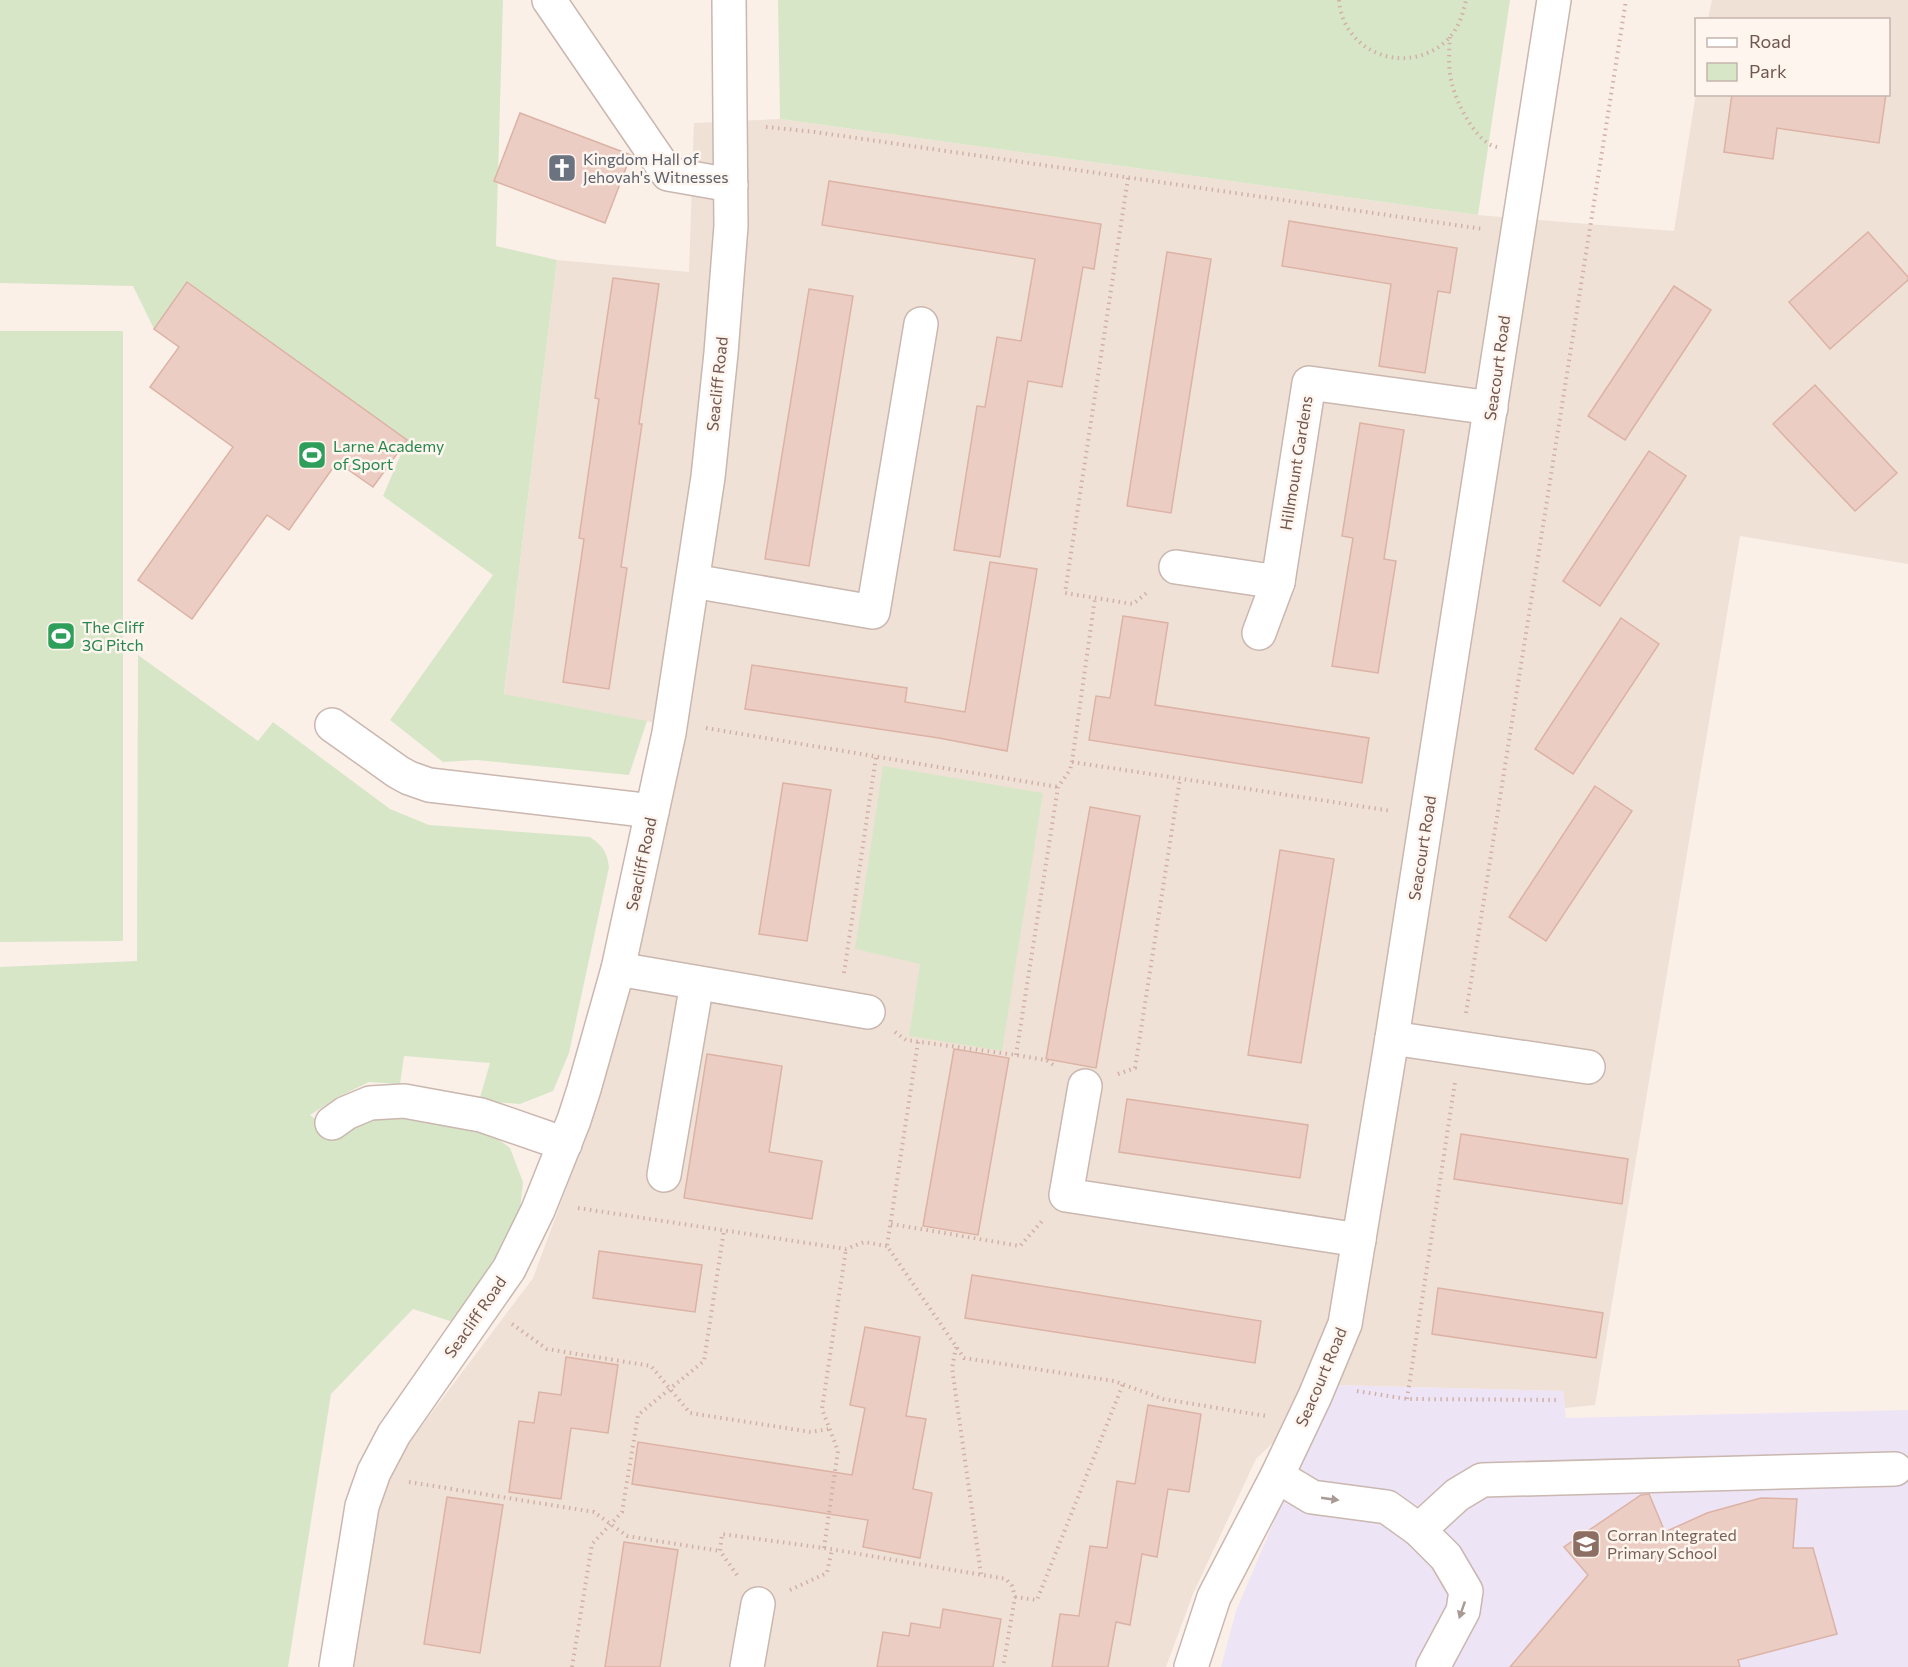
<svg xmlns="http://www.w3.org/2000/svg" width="1908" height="1667" font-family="Commissioner,sans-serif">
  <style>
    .residential { fill: #f0e1d7 }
    .education { fill: #ede4f6 }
    .green { fill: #d8e6c8 }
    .building { fill: #eccdc3; stroke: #dcb2a5; stroke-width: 1.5 }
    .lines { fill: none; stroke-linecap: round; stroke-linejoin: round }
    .minor-casing { stroke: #cab7af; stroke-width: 36 }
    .path { stroke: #d1b0a6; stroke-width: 4; stroke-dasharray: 1.5 4.5; stroke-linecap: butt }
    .minor { stroke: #fff; stroke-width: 33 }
    .oneway { fill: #aa9a95 }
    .labels { text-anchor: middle; stroke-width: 5; stroke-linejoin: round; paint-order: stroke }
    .worship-label { font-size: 16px; fill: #5b616d; stroke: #fdf5ee; text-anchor: start }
    .street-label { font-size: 16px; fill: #71564f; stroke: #fdf5ee }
    .leisure-label { font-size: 16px; fill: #27864d; stroke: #fdf5ee; text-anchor: start }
    .education-label { font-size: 16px; fill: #785e54; stroke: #fdf5ee; text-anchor: start }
  </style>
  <rect width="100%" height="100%" fill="#faf0e8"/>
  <path class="residential" d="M1712,0H1908V564L1740,536L1595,1405L1565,1408L1563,1391L1332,1385L1256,1459L1193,1594L1166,1667H351L384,1476L533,1278L587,1132L688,729L504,695L557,260L689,272L694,123L780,119L1478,215L1674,231L1696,93L1888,94V20L1708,19Z"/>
  <path class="education" d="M1332,1385L1563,1391L1566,1418L1908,1410V1667H1221L1236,1611Z"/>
  <g class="green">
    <path d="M0,0H503L496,246L557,260L504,694L647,721L629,775L476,760L443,762L390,720L493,575L383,496L407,440L188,283L154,329L133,286L0,283Z"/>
    <path d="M778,0H1510L1478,215L780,119Z"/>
    <path d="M0,331H123V941L0,942Z"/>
    <path d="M138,655L258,741L273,722L390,809L429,825L590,837C603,846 607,852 609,867L569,1053L553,1091L520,1104L479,1101L490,1063L404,1056L400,1084L369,1082L338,1097L310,1115L337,1136L356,1120L409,1115L487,1131L510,1148L523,1182L518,1228L453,1322L413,1309L331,1394L288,1667H0V967L137,961Z"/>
    <path d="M883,766L1043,793L1002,1051L909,1036L920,964L855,949Z"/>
  </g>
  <g class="building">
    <path d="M1732,94H1886L1879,143L1777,128L1773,159L1724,152Z"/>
    <path d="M520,113L631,155L605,223L494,181Z"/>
    <path d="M829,181L1101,224L1094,269L1083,267L1062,387L1028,381L1000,557L954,550L977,406L985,407L997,337L1021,341L1035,259L822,225Z"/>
    <path d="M1289,221L1457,248L1450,293L1438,291L1425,373L1379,366L1391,284L1282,266Z"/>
    <path d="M1868,232L1908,277V280L1830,349L1789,302Z"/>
    <path d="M1167,252L1211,259L1171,513L1127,506Z"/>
    <path d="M613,278L659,284L639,424H642L621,567L627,568L609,689L563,682L584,539L579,538L599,399L595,398Z"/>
    <path d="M187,282L407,440L373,487L337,462L289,530L267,515L192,619L138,580L233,447L150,387L179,347L154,329Z"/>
    <path d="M1674,286L1711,310L1625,440L1588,416Z"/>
    <path d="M809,289L853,296L809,566L765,559Z"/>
    <path d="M1815,385L1897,473L1855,511L1773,424Z"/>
    <path d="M1360,423L1404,430L1384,559L1396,561L1378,673L1332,666L1353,538L1342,536Z"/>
    <path d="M1649,451L1686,476L1600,606L1563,581Z"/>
    <path d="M990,562L1037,569L1007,751L939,738L745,709L752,665L907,688L905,702L965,712Z"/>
    <path d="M1123,616L1168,623L1155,705L1369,738L1362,783L1089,740L1096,696L1110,698Z"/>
    <path d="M1621,618L1659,644L1573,774L1535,749Z"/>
    <path d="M783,783L831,790L807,941L759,934Z"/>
    <path d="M1595,786L1632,811L1546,941L1509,917Z"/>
    <path d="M1090,807L1140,816L1096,1068L1046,1059Z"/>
    <path d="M1280,850L1334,859L1301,1063L1248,1055Z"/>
    <path d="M954,1049L1009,1058L978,1235L923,1226Z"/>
    <path d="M707,1054L782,1066L769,1152L822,1161L812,1219L684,1198Z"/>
    <path d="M1127,1099L1308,1125L1300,1178L1119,1152Z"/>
    <path d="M1461,1134L1628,1159L1622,1204L1454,1179Z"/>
    <path d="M599,1251L702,1265L695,1312L593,1298Z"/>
    <path d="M972,1275L1261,1321L1255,1363L965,1318Z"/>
    <path d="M1438,1288L1603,1313L1596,1358L1432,1334Z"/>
    <path d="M865,1327L920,1337L906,1416L926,1419L913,1489L932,1493L920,1558L863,1547L868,1520L632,1484L638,1442L852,1475L865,1408L850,1405Z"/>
    <path d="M566,1357L618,1365L608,1433L571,1428L561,1499L509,1492L519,1421L534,1423L539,1392L561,1395Z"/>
    <path d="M1148,1405L1201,1414L1189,1492L1168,1489L1157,1557L1142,1554L1130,1625L1116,1622L1108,1667H1052L1060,1614L1079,1616L1090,1546L1107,1548L1117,1481L1135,1484Z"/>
    <path d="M1649,1494L1665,1532L1707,1513L1761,1498L1797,1499L1793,1548H1813L1837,1634L1738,1660L1740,1667H1510L1588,1575L1564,1547L1641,1495Z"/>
    <path d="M447,1497L503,1505L480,1653L424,1644Z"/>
    <path d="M624,1542L678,1550L660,1667H605Z"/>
    <path d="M943,1609L1001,1619L993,1667H877L883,1632L909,1636L911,1623L940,1628Z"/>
  </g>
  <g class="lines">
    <g class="minor-casing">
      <g id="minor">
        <path d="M549,0L668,174L731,185"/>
        <path d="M1176,567L1278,582"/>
        <path d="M693,581L873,612L921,324"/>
        <path d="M1259,633L1278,582L1309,383L1491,408"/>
        <path d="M332,725L398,772L409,778L429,785L652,811"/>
        <path d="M618,969L868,1012"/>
        <path d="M1392,1038L1588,1067"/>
        <path d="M1085,1086L1066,1195L1359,1240"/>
        <path d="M332,1123L346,1113L370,1103L404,1101L481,1115L565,1144"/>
        <path d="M664,1175L697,983"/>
        <path d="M1277,1476L1312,1497L1387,1507L1419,1530L1446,1557L1466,1591L1463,1611L1433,1667"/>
        <path d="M1419,1530L1457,1495L1482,1480L1895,1469"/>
        <path d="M336,1667L362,1506L374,1472L394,1434L509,1269L538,1210L574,1120L584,1089L618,969L669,733L708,477L721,353L731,226L729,0"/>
        <path d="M747,1667L758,1604"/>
        <path d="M1191,1667L1214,1597L1277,1476L1315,1396L1345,1324L1392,1038L1554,0"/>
      </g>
    </g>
    <g class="path">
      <path d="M1339,0C1343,55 1411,78 1449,38C1459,27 1463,14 1466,0"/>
      <path d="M1450,37C1449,52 1448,70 1452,84C1457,104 1476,143 1497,147"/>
      <path d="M766,127L815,132L1483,229"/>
      <path d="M1128,178L1065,593L1133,604L1149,591"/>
      <path d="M706,728L1058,787"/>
      <path d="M1072,762L1392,811"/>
      <path d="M844,973L876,757"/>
      <path d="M1466,1013L1626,0"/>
      <path d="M895,1032L906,1040L1016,1055L1046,1060L1055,1066"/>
      <path d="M918,1042L887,1246L964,1358L1114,1381L1163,1399L1266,1416"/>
      <path d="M1016,1055L1058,787L1070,770L1072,762L1095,598"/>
      <path d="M1118,1074L1135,1068L1180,778"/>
      <path d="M578,1208L846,1249L864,1242L887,1246"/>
      <path d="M891,1224L1020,1246L1042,1221"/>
      <path d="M512,1324L547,1349L651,1366L690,1413L811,1432L829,1429"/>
      <path d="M956,1347L952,1368L981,1574"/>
      <path d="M1357,1391L1407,1399L1558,1400"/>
      <path d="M1407,1399L1455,1082"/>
      <path d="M409,1482L594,1512L627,1536L720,1551"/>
      <path d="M824,1548L838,1451L822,1409L846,1249"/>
      <path d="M737,1575L720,1551L722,1534L824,1548L1006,1579L1012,1586L1015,1597L1003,1667"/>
      <path d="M790,1590L827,1573L832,1549"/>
      <path d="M1015,1597L1037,1600L1123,1384"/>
      <path d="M572,1667L592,1544L622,1512L638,1415L704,1361L724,1230"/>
    </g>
    <use href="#minor" class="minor"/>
  </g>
  <defs><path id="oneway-solid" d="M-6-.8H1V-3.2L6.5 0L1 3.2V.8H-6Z" transform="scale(1.5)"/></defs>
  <g class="oneway">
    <use href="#oneway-solid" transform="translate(1330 1499) rotate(8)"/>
    <use href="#oneway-solid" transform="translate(1462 1610) rotate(109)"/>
  </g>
  <defs>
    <g id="church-square" transform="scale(1.5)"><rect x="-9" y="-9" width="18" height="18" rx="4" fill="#6b7280" stroke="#fdf5ee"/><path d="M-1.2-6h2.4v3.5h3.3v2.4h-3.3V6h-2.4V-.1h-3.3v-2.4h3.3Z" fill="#fff"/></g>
    <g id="stadium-square" transform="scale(1.5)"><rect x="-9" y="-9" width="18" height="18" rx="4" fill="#2e9e5b" stroke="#fdf5ee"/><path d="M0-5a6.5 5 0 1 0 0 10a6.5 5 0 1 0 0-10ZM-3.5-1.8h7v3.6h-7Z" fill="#fff"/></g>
    <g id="school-square" transform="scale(1.5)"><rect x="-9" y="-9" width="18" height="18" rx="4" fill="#8d6e63" stroke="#fdf5ee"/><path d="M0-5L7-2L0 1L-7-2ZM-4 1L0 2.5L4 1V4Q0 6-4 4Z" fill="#fff"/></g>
  </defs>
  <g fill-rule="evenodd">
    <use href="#church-square" x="562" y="168"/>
    <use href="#stadium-square" x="312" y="455"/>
    <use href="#stadium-square" x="61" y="636"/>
    <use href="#school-square" x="1586" y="1544"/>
  </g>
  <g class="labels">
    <g class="worship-label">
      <text x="583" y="165">Kingdom Hall of<tspan x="583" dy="18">Jehovah's Witnesses</tspan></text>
    </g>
    <g class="street-label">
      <text transform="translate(1497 368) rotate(-82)" y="6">Seacourt Road</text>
      <text transform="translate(717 384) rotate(-84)" y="6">Seacliff Road</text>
      <text transform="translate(1296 463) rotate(-81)" y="6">Hillmount Gardens</text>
      <text transform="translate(1422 848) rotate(-81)" y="6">Seacourt Road</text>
      <text transform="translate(641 864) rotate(-78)" y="6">Seacliff Road</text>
      <text transform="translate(475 1317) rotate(-55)" y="6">Seacliff Road</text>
      <text transform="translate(1321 1377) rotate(-67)" y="6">Seacourt Road</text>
    </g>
    <g class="leisure-label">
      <text x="333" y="452">Larne Academy<tspan x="333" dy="18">of Sport</tspan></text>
      <text x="82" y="633">The Cliff<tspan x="82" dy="18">3G Pitch</tspan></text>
    </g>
    <g class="education-label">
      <text x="1607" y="1541">Corran Integrated<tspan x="1607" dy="18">Primary School</tspan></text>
    </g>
  </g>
  <rect x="1695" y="18" width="195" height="78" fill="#fdf5ee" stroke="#c5b5ae" stroke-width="1.5"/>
  <rect x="1707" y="38" width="30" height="9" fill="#ffffff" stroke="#c5b5ae" stroke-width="1.5"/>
  <text x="1749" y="48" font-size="18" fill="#71564f">Road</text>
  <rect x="1707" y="63" width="30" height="18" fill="#d8e6c8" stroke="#c5b5ae" stroke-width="1.5"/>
  <text x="1749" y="78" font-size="18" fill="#71564f">Park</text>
</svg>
